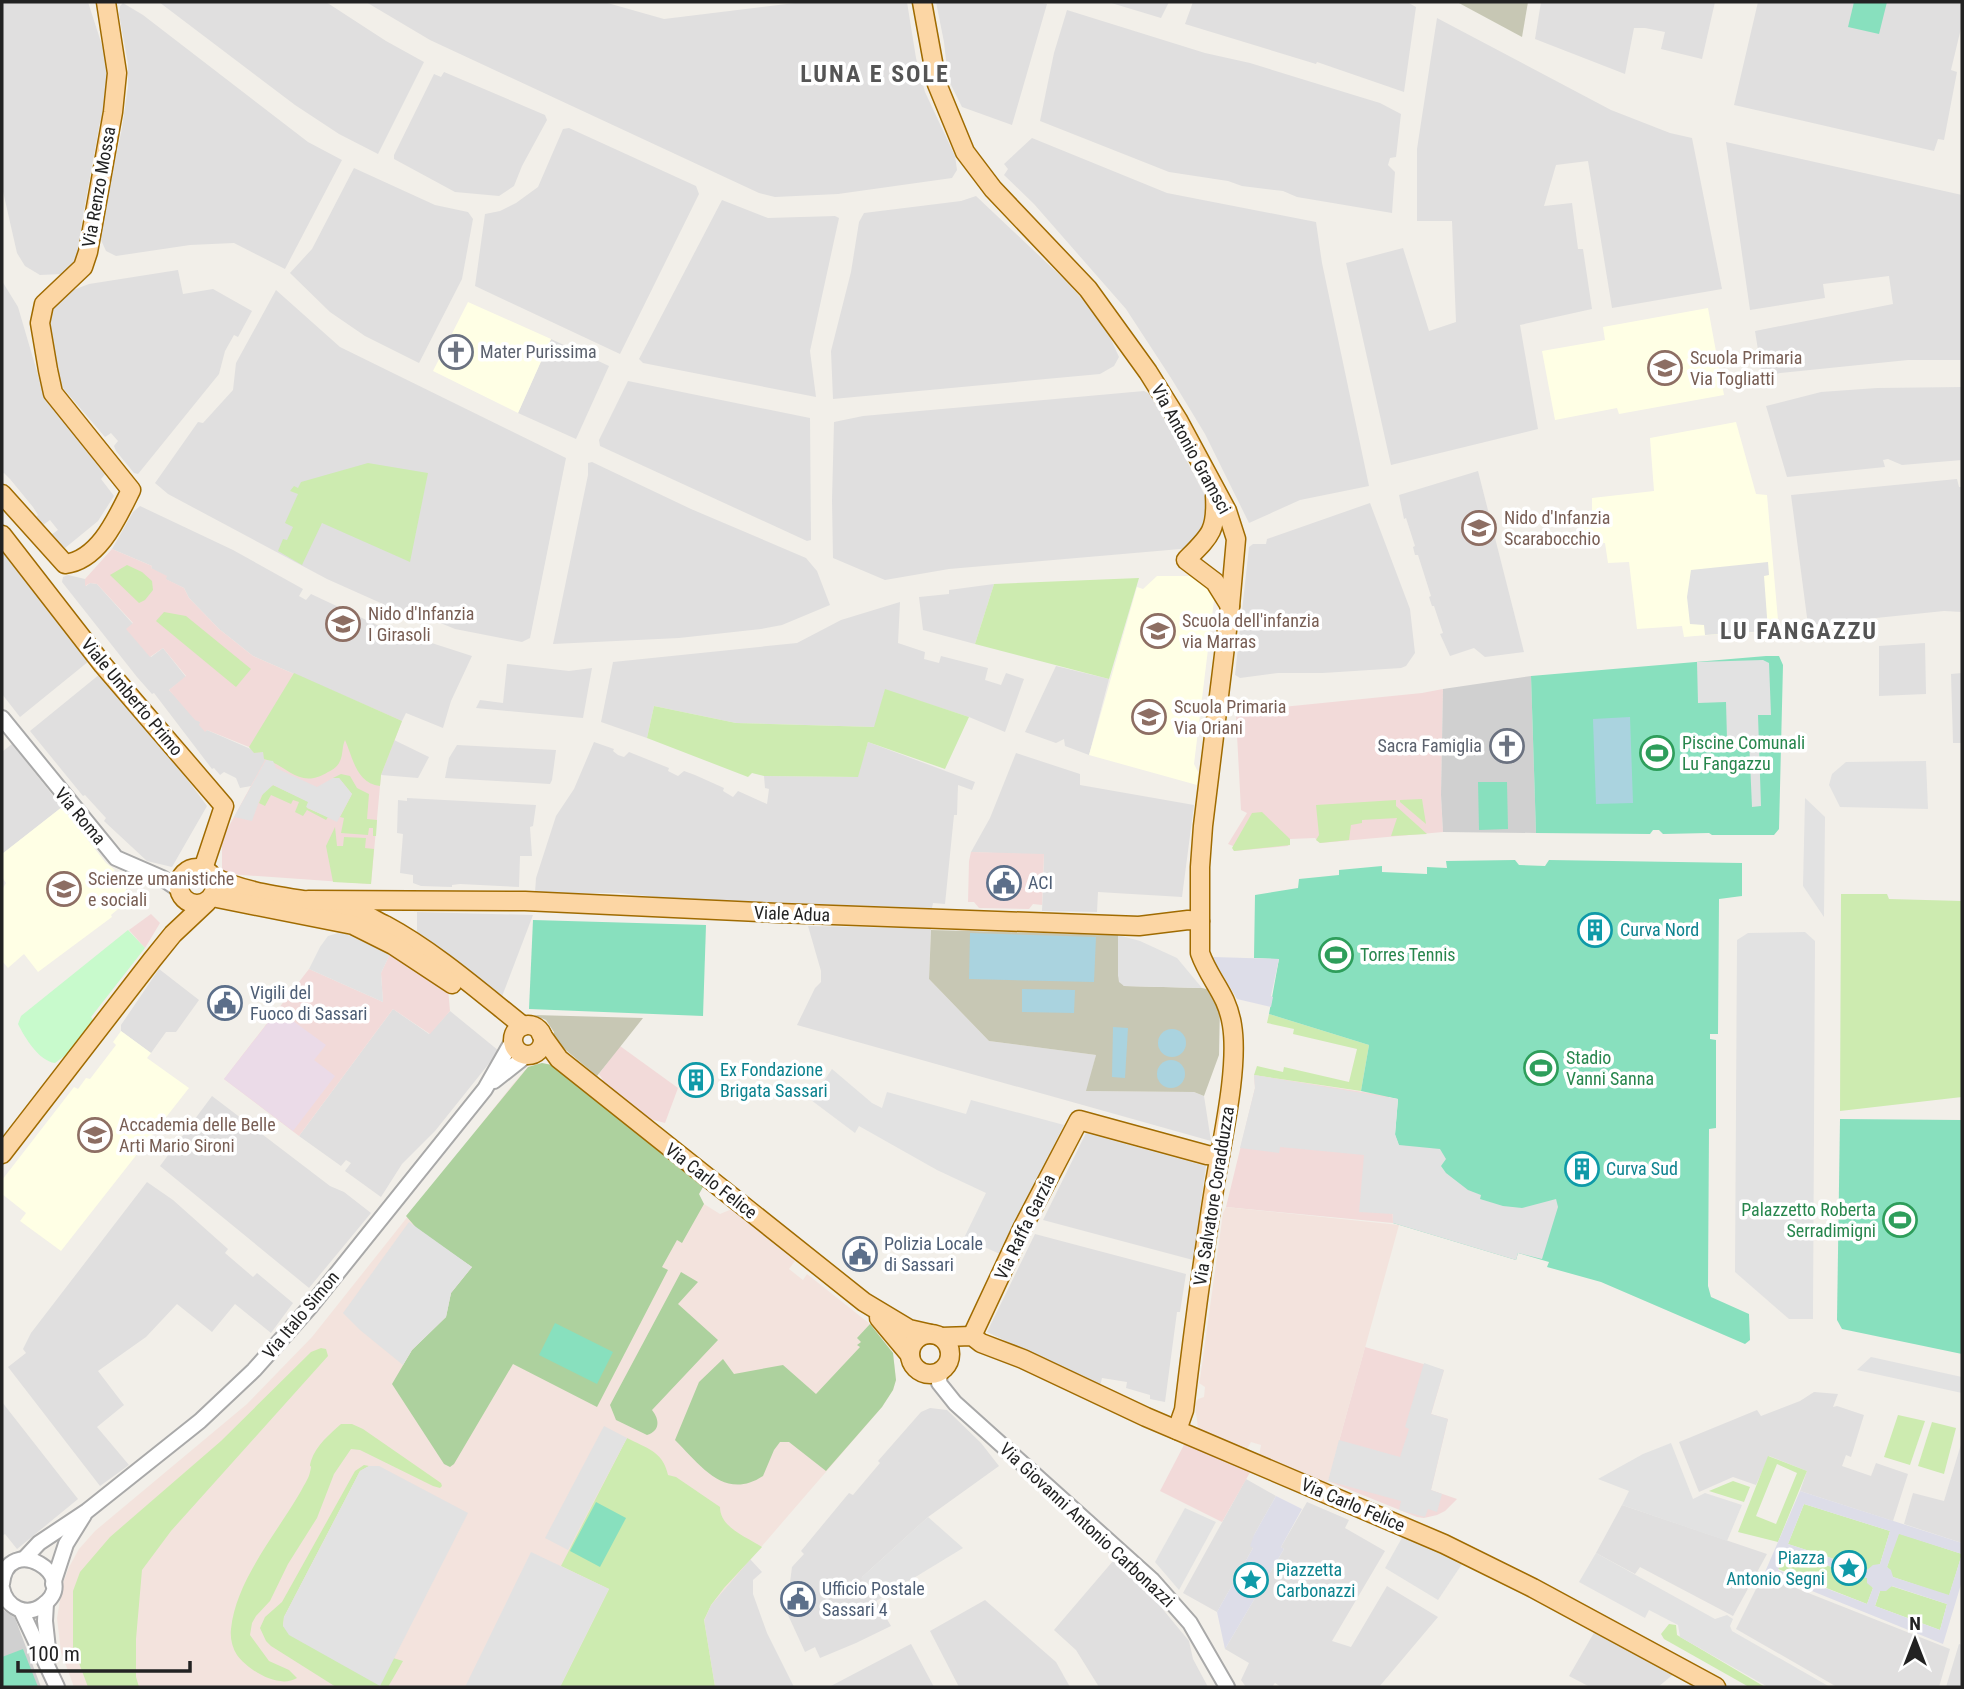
<svg xmlns="http://www.w3.org/2000/svg" width="1964" height="1689" font-family="'Roboto Condensed',sans-serif">
  <style>
    .residential { fill: #e0dfdf }
    .commercial { fill: #f2dad9 }
    .industrial { fill: #ebdbe8 }
    .education { fill: #ffffe5 }
    .religious { fill: #d0d0d0 }
    .military { fill: #f3e3dd }
    .construction { fill: #c7c7b4 }
    .grass { fill: #cdebb0; fill-rule: evenodd }
    .forest { fill: #add19e }
    .park { fill: #c8facc }
    .pitch { fill: #88e0be }
    .parking { fill: #e2e2e2 }
    .plaza { fill: #dddde8; fill-rule: evenodd }
    .water { fill: #aad3df }
    .lines { fill: none; stroke-linecap: round; stroke-linejoin: round }
    .minor-casing { stroke: #a9a9a9; stroke-width: 18 }
    .major-casing { stroke: #a06b00; stroke-width: 21 }
    .minor { stroke: #fff; stroke-width: 14 }
    .major { stroke: #fcd6a4; stroke-width: 18 }
    .labels { text-anchor: middle; stroke-width: 7; stroke-linejoin: round; paint-order: stroke }
    .street-label { font-size: 18px; fill: #222; stroke: #fff }
    .worship-label { font-size: 18px; fill: #5b616d; stroke: #fff; text-anchor: start }
    .education-label { font-size: 18px; fill: #785e54; stroke: #fff; text-anchor: start }
    .leisure-label { font-size: 18px; fill: #27864d; stroke: #fff; text-anchor: start }
    .service-label { font-size: 18px; fill: #4e5e75; stroke: #fff; text-anchor: start }
    .culture-label { font-size: 18px; fill: #0d838f; stroke: #fff; text-anchor: start }
    .district-label { font-size: 24px; font-weight: bold; letter-spacing: 2px; fill: #555; stroke: #fff }
  </style>
  <rect width="100%" height="100%" fill="#f2efe9"/>
  <g class="residential">
    <path d="M2,2H88L110,70L104,121L100,122L82,221L78,265L62,274L40,275L25,266L17,253L2,187Z"/>
    <path d="M159,2H326L386,41L424,62L378,154L339,134L295,105Z"/>
    <path d="M366,2H604L664,19L803,2H907L916,58L925,92L955,156L957,170L952,178L838,194L775,197L759,193L430,40Z"/>
    <path d="M936,2H1038L1047,4L1012,125L962,107L948,79L944,42Z"/>
    <path d="M1108,2H1169L1161,18Z"/>
    <path d="M1193,2H1407L1416,7L1404,92L1317,62L1316,64L1185,24Z"/>
    <path d="M1541,2H1715L1702,59L1661,49L1665,32L1645,28H1634L1625,74L1535,39Z"/>
    <path d="M1758,2H1962V24L1951,70L1957,72L1944,140L1938,139L1934,151L1734,105Z"/>
    <path d="M123,3L143,15L308,142L342,160L285,269L234,243L190,245L116,256L106,251L101,240V227L122,128L128,86V64L119,14L120,6Z"/>
    <path d="M1067,10L1205,53L1250,63L1357,96L1380,103L1401,114L1396,157L1390,158L1388,165L1395,172L1392,213L1297,197L1283,191L1242,186L1228,181L1169,172L1040,121L1054,53Z"/>
    <path d="M1437,18L1611,110L1670,133L1692,138L1722,289L1612,308L1588,161L1556,165L1544,206L1572,203L1578,249H1583L1592,309L1520,325L1538,429L1391,465L1346,263L1403,248L1429,331L1456,322L1452,221H1417V149Z"/>
    <path d="M444,72L545,115L547,120L522,166L514,186L499,196L455,192L394,159V155L434,74L441,77Z"/>
    <path d="M569,128L696,186L699,194L620,354L475,286L485,214L500,211L516,203L538,187L563,129Z"/>
    <path d="M1032,138L1167,193L1316,222L1322,263L1369,486L1300,500L1249,523L1205,434L1171,378L1126,309L1034,204L1004,175L1008,169L1004,164Z"/>
    <path d="M1726,142L1962,195V360H1908L1762,375L1755,331L1893,304L1889,276L1823,284L1825,298L1750,310Z"/>
    <path d="M354,168L435,205L468,212L473,219L462,279L419,363L365,336L330,312L290,273L312,249Z"/>
    <path d="M976,196L1067,282L1104,324L1119,357L1114,366L1100,374L833,399L831,351L851,272L859,222L864,213L961,201Z"/>
    <path d="M722,200L768,218L835,216L839,218L810,351L816,397L643,363L639,359Z"/>
    <path d="M178,270L183,294L213,289L252,311L238,337L234,335L225,351L219,374L138,474L134,473L116,451L114,446L118,441L111,433L105,437L62,387L56,367L48,319L53,307L62,296L73,290L89,284Z"/>
    <path d="M2,281L18,307L45,399L106,473L101,479L114,496L98,521L65,548L51,535L58,530L50,520L43,525L36,517L38,515L33,507L10,479L4,473L2,474Z"/>
    <path d="M276,290L340,347L566,458L530,638L522,642L455,629L438,622L412,617L327,579L168,494L155,483L198,422L203,423L233,390L236,363Z"/>
    <path d="M551,339L609,366L576,439L518,413Z"/>
    <path d="M628,381L810,418L811,540L807,541L600,446L599,440Z"/>
    <path d="M1962,387V460L1902,465L1888,459L1883,460L1885,467L1787,477L1766,406L1821,392L1877,388Z"/>
    <path d="M1144,391L1152,395L1211,507L1210,524L1192,548L949,569L885,580L833,558L832,500L834,422L863,416Z"/>
    <path d="M592,462L691,509L806,558L817,571L830,605L782,625L761,629L679,638L553,644L588,475V463Z"/>
    <path d="M1478,471L1524,652L1485,657L1474,648L1450,656L1440,634L1443,633L1434,606H1432L1429,597L1431,596L1418,555H1415L1413,547L1415,546L1406,518L1404,519L1399,495Z"/>
    <path d="M1957,479L1959,487H1962V612L1944,611L1808,625L1791,495Z"/>
    <path d="M1370,503L1410,609L1415,653L1406,666L1401,668L1323,673H1278L1240,678L1235,675L1249,547L1253,544H1266L1267,539Z"/>
    <path d="M140,506L233,550L303,589L299,596L306,600L311,594L379,626L472,656L451,701L443,728L406,713L402,721L253,656L219,629L189,598L184,588L165,579L151,568L152,566L112,549L133,512Z"/>
    <path d="M2,552L89,661L20,717L2,694Z"/>
    <path d="M68,575L85,579L86,586L90,583L97,584L133,624L127,629L151,657L163,648L186,677L169,690L200,722L205,731L207,730L253,750L263,752L266,760L251,786L240,788L236,778L224,772L220,775L214,768L212,769L154,693L152,694L137,677L62,582L63,577Z"/>
    <path d="M994,584L975,644L923,630L919,597L949,594V590Z"/>
    <path d="M900,602L898,643L925,652L924,659L939,663L941,656L988,668L985,680L1001,685L1006,673L1024,679L1005,732L969,717L885,690L875,727L736,723L654,706L647,738L601,722L613,662L797,643L841,620Z"/>
    <path d="M1925,643L1926,694L1879,696V646Z"/>
    <path d="M507,664L569,671L592,668L583,718L476,708L480,700L503,703Z"/>
    <path d="M1056,666L1109,679L1089,755L1065,746L1064,739L1056,743L1025,732Z"/>
    <path d="M1962,673V780L1961,743H1953L1951,674Z"/>
    <path d="M100,674L190,783L207,806L172,867L147,861L104,821L106,818L85,795L83,796L30,731Z"/>
    <path d="M394,740L429,757L418,778L381,775Z"/>
    <path d="M594,742L614,749L613,751L618,755L624,757L629,752L669,768L668,771L678,776L684,771L695,775L724,788L723,791L733,797L738,791L767,804L769,789L765,788L764,776L857,777L868,742L975,782L972,790L958,785L957,815H954L945,904L933,903L932,908L677,899L619,893H535L536,878L556,816L574,789Z"/>
    <path d="M12,744L62,807L2,854V752Z"/>
    <path d="M457,745L556,750L552,780L550,784L445,778L449,758Z"/>
    <path d="M1016,753L1080,774V785L1194,805L1182,897L1098,892L1097,912L1042,911L1044,855L971,852L990,818Z"/>
    <path d="M407,798L536,805L533,826L530,827L532,856H520L519,887L460,884L452,885V887L421,886L413,883V875L400,873L403,834L397,833L398,800L407,801Z"/>
    <path d="M417,912L533,915L501,999L417,934Z"/>
    <path d="M911,924L931,927L929,979L989,1041L1096,1055L1087,1091L1194,1092L1204,1096L1211,1141L797,1025L815,988L821,982V971L808,926L905,928Z"/>
    <path d="M159,969L199,1000L176,1032H166L151,1053L121,1031V1025Z"/>
    <path d="M393,1009L429,1034L450,1011L499,1051L435,1131L402,1164L381,1197L345,1171L351,1163L346,1160L341,1166L299,1136Z"/>
    <path d="M212,1096L330,1186L344,1192L371,1213L309,1288L160,1166Z"/>
    <path d="M1086,1133L1206,1166L1193,1260L1043,1220Z"/>
    <path d="M147,1182L173,1200L228,1249L225,1253L253,1277L257,1273L293,1303L271,1333L235,1304L212,1332L177,1304L146,1337L98,1371L124,1405L97,1427L129,1465L100,1486L8,1367L26,1353L23,1349L31,1333Z"/>
    <path d="M1035,1234L1186,1274L1180,1312H1177L1165,1402L1150,1399V1395L1126,1388L1127,1382L1102,1378L1100,1387L987,1332Z"/>
    <path d="M1814,1392L1838,1394L1833,1407L1837,1406L1864,1415L1851,1457L1846,1455L1842,1466L1871,1476L1876,1463L1908,1474L1893,1521L1800,1491L1807,1471L1769,1456L1756,1485L1733,1477L1699,1492L1679,1442L1757,1410L1761,1416L1800,1401Z"/>
    <path d="M2,1402L78,1499L17,1549L5,1534L2,1536Z"/>
    <path d="M930,1408L947,1410L981,1443L999,1466L928,1517L862,1577L891,1626L856,1643L820,1658L815,1647L805,1652L788,1615L799,1609L789,1590L792,1567L804,1554L801,1551L849,1493L853,1495L880,1463L878,1461L921,1412Z"/>
    <path d="M1962,1441V1543L1904,1524L1913,1493L1944,1501Z"/>
    <path d="M1246,1479L1276,1496L1254,1535L1253,1548L1217,1612L1183,1593Z"/>
    <path d="M1307,1502L1349,1520L1345,1528L1385,1551L1332,1641L1351,1647L1387,1586L1438,1617L1379,1687H1281L1275,1683L1272,1687H1246L1241,1680L1249,1663L1225,1649L1284,1549L1281,1547Z"/>
    <path d="M1622,1505L1767,1554L1733,1616L1640,1567L1635,1574L1596,1553Z"/>
    <path d="M750,1559L762,1572L753,1580V1594L767,1633L794,1687H715L704,1620L711,1605Z"/>
    <path d="M1113,1561L1146,1589L1189,1641L1193,1659L1208,1687H1099L1076,1650L1054,1630Z"/>
    <path d="M1763,1575L1950,1649L1939,1687H1837L1736,1629Z"/>
    <path d="M985,1600L1056,1662L1070,1687H959L930,1631Z"/>
    <path d="M1595,1631L1676,1672L1658,1687H1590L1569,1676Z"/>
    <path d="M911,1644L934,1687H829L905,1647Z"/>
    <path d="M1959,1644L1962,1645V1687H1946Z"/>
  </g>
  <g class="commercial">
    <path d="M112,549L152,566L151,568L167,576L166,579L184,588L189,598L219,629L253,656L402,721L381,775L371,884L228,874L222,870V839L265,760L263,752L254,753L249,747L207,730L205,732L199,725L200,722L195,720L169,690L186,676L163,648L150,657L126,629L133,623L97,584L90,583L85,586V579Z"/>
    <path d="M1443,689L1441,795L1443,832L1320,843L1315,838L1290,839L1288,846L1234,851L1233,846L1228,844L1247,813L1241,810L1236,716L1242,711L1422,693Z"/>
    <path d="M971,852L1044,854L1042,905L1033,904L1029,909L979,908L974,902H968L969,861Z"/>
    <path d="M151,914L160,923L145,948L129,930Z"/>
    <path d="M390,954L409,962L448,988L450,1011L430,1034L393,1009L299,1136L224,1079L309,969L383,1002L381,973Z"/>
    <path d="M620,1046L678,1088L665,1123L650,1119L606,1085L599,1074Z"/>
    <path d="M1254,1075L1389,1096L1393,1223L1226,1207L1255,1088Z"/>
    <path d="M1365,1347L1444,1370L1431,1414L1448,1419L1431,1490L1457,1499L1445,1511L1437,1515L1424,1518L1417,1517L1328,1481Z"/>
    <path d="M1186,1441L1253,1467L1222,1522L1160,1491Z"/>
  </g>
  <path class="industrial" d="M278,1010L326,1045L314,1060L335,1076L293,1131L224,1079Z"/>
  <g class="education">
    <path d="M468,302L551,339L518,413L433,371Z"/>
    <path d="M1708,308L1724,395L1619,414L1617,408L1555,420L1542,351L1605,340L1603,327Z"/>
    <path d="M1736,422L1756,494L1767,495L1778,620L1771,631L1695,636L1684,637L1682,626L1637,629L1629,562L1608,563L1605,543L1583,545L1580,511H1592V498L1654,491L1650,438Z"/>
    <path d="M1157,576H1195L1215,592L1194,764L1198,772L1197,785L1089,755L1137,587L1143,589Z"/>
    <path d="M62,807L106,863L115,870L113,872L126,888V898L123,905L111,915L112,917L38,972L24,954L8,968L2,961V890L6,883L2,877V854Z"/>
    <path d="M121,1031L151,1053L147,1058L189,1088L61,1251L20,1221L26,1213L2,1194V1180L74,1087L78,1089L86,1078L90,1079L116,1045L113,1042Z"/>
  </g>
  <g class="religious">
    <path d="M1531,676L1536,833L1443,832L1441,795L1443,689Z"/>
    <path d="M2,1609L15,1618L41,1687H2Z"/>
  </g>
  <g class="military">
    <path d="M542,1063L552,1065L703,1187L699,1194L704,1204L720,1214L732,1209L795,1261L789,1269L803,1280L807,1274L870,1324L893,1353L896,1380L893,1390L882,1407L711,1605L704,1621L715,1687H74L61,1652L57,1618L63,1583L69,1567L79,1549L95,1531L247,1404L312,1337L513,1084L528,1067Z"/>
    <path d="M1226,1207L1399,1225L1327,1485L1259,1456L1261,1445L1251,1442L1246,1451L1207,1434L1198,1428L1195,1405L1198,1399L1204,1397L1205,1387L1199,1383L1200,1379L1223,1213Z"/>
  </g>
  <g class="construction">
    <path d="M1457,2H1528L1522,37Z"/>
    <path d="M931,930L1118,935V975L1124,986L1202,988L1211,990L1220,1005L1219,1055L1204,1096L1194,1092L1086,1091L1096,1055L989,1041L929,979Z"/>
    <path d="M534,1015L643,1018L597,1076L561,1046L554,1037V1032L546,1020Z"/>
  </g>
  <g class="grass">
    <path d="M368,463L428,473L410,562L322,523L302,565L278,551L283,539L287,540L293,527L285,523L298,494L290,491L294,486L298,488L301,482Z"/>
    <path d="M127,565L142,572L152,581L153,590L145,600L139,603L110,575Z"/>
    <path d="M1139,578L1109,679L975,644L994,584Z"/>
    <path d="M164,612L186,616L251,669L236,687L156,621Z"/>
    <path d="M294,673L402,721L381,775L380,786C356,783 353,758 345,740C342,746 343,755 340,761C338,766 333,770 328,772C299,790 289,766 264,759L263,752L254,753L249,747Z"/>
    <path d="M885,689L969,717L945,769L868,742L858,777L764,776L752,773L748,777L647,738L654,706L736,723L874,727Z"/>
    <path d="M341,774L350,776L357,788L369,794L367,819L377,820L376,836H373V828H369L368,835L341,833L344,818L340,817L352,794L339,778H333Z"/>
    <path d="M273,785L309,802L307,808L328,817L326,820L307,810L303,816L295,812L299,802L293,800L291,804L271,795L265,806L259,803L264,791Z"/>
    <path d="M1422,799L1426,824L1400,802V800Z"/>
    <path d="M1396,800V806L1427,834L1391,836L1397,818L1362,820V823L1351,825L1349,840L1320,843L1316,840L1319,835L1316,805Z"/>
    <path d="M1262,812L1290,839V845L1234,851L1232,848L1252,813Z"/>
    <path d="M335,827L337,846H343L344,837L366,838L365,848L374,849L371,884L333,882L326,846Z"/>
    <path d="M1841,894H1887L1889,899L1962,901V1097L1840,1111Z"/>
    <path d="M1269,1014L1369,1045L1361,1091L1254,1075L1257,1066L1283,1072L1284,1067L1349,1082L1357,1049L1293,1034L1294,1029L1267,1023Z"/>
    <path d="M321,1348L326,1349L328,1356L171,1531L142,1570L136,1639V1677L139,1687H88L73,1647V1591L80,1572L110,1537L221,1441L311,1352Z"/>
    <path d="M1898,1415L1925,1421L1910,1465L1884,1457Z"/>
    <path d="M1932,1422L1956,1428L1944,1474L1918,1466Z"/>
    <path d="M341,1424H352L363,1429L441,1483L442,1486L440,1488L433,1486L360,1450L351,1449L334,1474L317,1518L288,1564L270,1601L256,1616L252,1623L250,1635L269,1661L289,1670L297,1678C279,1689 249,1671 237,1655C232,1647 230,1638 231,1629C236,1580 277,1533 301,1491C304,1485 309,1478 310,1472C313,1461 308,1471 311,1461C316,1445 330,1434 341,1424Z"/>
    <path d="M627,1438C646,1448 663,1451 668,1475L676,1477L720,1507C720,1528 747,1537 762,1547L724,1588L711,1605L704,1620L715,1687H560L609,1589L561,1566Z"/>
    <path d="M1768,1456L1807,1471L1778,1542L1738,1532ZM1777,1464L1797,1473L1776,1524L1756,1516Z"/>
    <path d="M364,1465L369,1466L360,1471L284,1617L283,1626L380,1685L393,1658L403,1661L388,1687H336L271,1646L266,1641L260,1628L265,1617L282,1602L355,1471Z"/>
    <path d="M1733,1481L1750,1487L1744,1502L1709,1491Z"/>
    <path d="M1804,1504L1890,1531L1880,1564L1868,1570L1788,1544Z"/>
    <path d="M1898,1533L1962,1554L1949,1596L1893,1577L1887,1567Z"/>
    <path d="M1784,1552L1867,1578L1873,1588L1867,1604L1778,1569Z"/>
    <path d="M1891,1586L1947,1604L1940,1630L1875,1606L1880,1591Z"/>
    <path d="M1669,1624L1676,1625L1677,1635L1765,1687H1749L1664,1639L1661,1634Z"/>
  </g>
  <g class="forest">
    <path d="M542,1063L552,1065L703,1187L699,1194L704,1204L682,1243L677,1240L662,1267L668,1270L597,1407L513,1364L454,1464L450,1467L444,1464L392,1384L412,1350L446,1317L451,1293L472,1267L419,1231L406,1216L528,1067Z"/>
    <path d="M681,1272L698,1282L678,1304L718,1340L652,1410C660,1420 660,1431 647,1435L616,1420L610,1405Z"/>
    <path d="M870,1324L893,1353L896,1380L893,1390L882,1407L826,1471L789,1442H780L774,1450L763,1476C725,1501 701,1466 675,1440L699,1382L723,1359L734,1374L783,1365L816,1394L860,1347L857,1345L861,1342L857,1338Z"/>
  </g>
  <path class="park" d="M128,930L145,948L91,1017L93,1020L67,1054L55,1063C39,1061 25,1038 18,1024L21,1016Z"/>
  <g class="pitch">
    <path d="M1854,2H1887L1879,34L1848,27Z"/>
    <path d="M1766,656H1779L1783,665L1779,829L1774,835H1712L1709,833L1663,834L1659,830H1653L1650,834L1536,833L1531,676Z"/>
    <path d="M1507,782L1508,829L1479,830L1478,782Z"/>
    <path d="M1515,860L1519,865L1545,866L1549,860L1742,863V896L1719,899L1718,1034H1710V1039L1716,1040V1128L1709,1129L1708,1286L1711,1297L1749,1314L1750,1340L1745,1344L1601,1282L1547,1267L1549,1262L1518,1253L1516,1260L1393,1223L1403,1157L1395,1135L1398,1099L1361,1091L1369,1045L1269,1014L1279,959L1254,958L1255,895L1298,888L1299,879L1339,875V870L1382,866V872L1427,874V867L1447,868L1446,861Z"/>
    <path d="M533,920L706,925L703,1016L529,1009Z"/>
    <path d="M1840,1119L1962,1120V1354L1842,1329L1837,1320Z"/>
    <path d="M555,1323L613,1352L597,1384L539,1355Z"/>
    <path d="M596,1502L626,1518L600,1567L570,1551Z"/>
    <path d="M23,1649L38,1687H2V1657Z"/>
  </g>
  <g class="parking">
    <path d="M1768,562L1769,575L1764,576L1768,631L1705,635L1704,625L1690,624L1687,597L1691,570Z"/>
    <path d="M1763,660L1769,663L1771,715H1758L1761,806L1752,807L1749,739H1727L1726,702L1698,703L1697,662Z"/>
    <path d="M266,760L273,761L276,768L317,787L333,778H339L352,794L337,822L306,807L308,802L273,785L261,796L252,821L234,817Z"/>
    <path d="M1926,761L1928,809L1840,807L1829,785L1832,774L1846,762Z"/>
    <path d="M1805,798L1825,817L1824,917L1803,886Z"/>
    <path d="M1805,932L1815,941L1813,1319H1789L1735,1272L1737,940L1748,933Z"/>
    <path d="M338,933L346,934L390,954L381,973L383,1002L309,969L320,947L328,936Z"/>
    <path d="M1118,935L1140,941L1177,958L1202,988L1124,986L1119,982L1118,975Z"/>
    <path d="M832,1069L872,1103L882,1108L887,1092L966,1114L971,1100L1064,1125L1000,1254L964,1238L986,1193L937,1170L859,1126L855,1133L811,1100Z"/>
    <path d="M1254,1075L1398,1099L1395,1134L1399,1145L1440,1149L1446,1159L1441,1166L1446,1173L1468,1190L1481,1195L1480,1199L1503,1206L1522,1208L1556,1199L1558,1207L1542,1259L1518,1253L1516,1260L1393,1223V1214L1359,1212L1364,1155L1280,1147L1279,1153L1240,1148L1255,1088Z"/>
    <path d="M409,1222L472,1267L451,1293L446,1317L412,1350L403,1365L360,1330L343,1313Z"/>
    <path d="M1871,1357L1962,1377V1393L1857,1370Z"/>
    <path d="M1424,1363L1444,1370L1431,1414L1448,1419L1431,1490L1442,1494L1437,1512L1428,1509L1425,1517L1399,1510L1401,1501L1328,1481L1339,1440L1400,1457L1409,1429L1405,1427Z"/>
    <path d="M604,1426L627,1438L568,1550L545,1538Z"/>
    <path d="M1671,1443L1693,1499L1705,1493L1742,1505L1727,1541L1622,1505L1629,1491L1598,1479L1643,1454Z"/>
    <path d="M369,1466H379L468,1513L380,1686L289,1635L283,1626L284,1617L360,1471Z"/>
    <path d="M1185,1508L1216,1522L1179,1590L1155,1562Z"/>
    <path d="M928,1517L963,1548L876,1601L861,1578Z"/>
    <path d="M1403,1536L1464,1561L1438,1600L1385,1568Z"/>
    <path d="M531,1552L609,1589L560,1687H465Z"/>
    <path d="M1596,1553L1715,1619L1727,1615L1733,1619L1730,1626L1732,1631L1830,1687H1768L1680,1637L1678,1625L1649,1610L1645,1618L1579,1582Z"/>
  </g>
  <g class="plaza">
    <path d="M1212,957L1279,959L1271,996L1273,997L1271,1007L1237,999Z"/>
    <path d="M1800,1491L1962,1543V1581L1943,1644L1765,1572ZM1804,1504L1890,1531L1880,1564L1873,1565L1867,1570L1788,1544ZM1899,1534L1962,1554L1949,1595L1893,1577L1891,1570L1887,1567ZM1785,1552L1867,1578V1583L1873,1588L1867,1604L1778,1570ZM1892,1586L1947,1604L1940,1630L1875,1606L1880,1591H1886Z"/>
    <path d="M1276,1496L1302,1509L1281,1547L1284,1549L1225,1649L1217,1612L1253,1548L1250,1546L1254,1535Z"/>
  </g>
  <g class="water">
    <path d="M1630,717L1633,803L1596,804L1593,719Z"/>
    <path d="M970,933L1096,937L1094,982L969,979Z"/>
    <path d="M1022,989L1075,990L1074,1013L1022,1012Z"/>
    <path d="M1113,1027L1128,1028L1125,1078L1112,1077Z"/>
    <circle cx="1172" cy="1043" r="14"/>
    <circle cx="1171" cy="1074" r="14"/>
  </g>
  <g class="lines">
    <g class="minor-casing">
      <g id="minor">
        <path d="M2,718L116,858L162,878L178,889"/>
        <path d="M494,1081L527,1055"/>
        <path d="M940,1371L939,1383L955,1403L1152,1580L1190,1623L1227,1687"/>
        <path d="M24,1559L39,1543L87,1511L200,1421L254,1370L310,1307L485,1089L513,1040"/>
        <path d="M2,1584C7,1531 83,1576 43,1605C26,1618 6,1607 2,1588"/>
        <path d="M53,1584L66,1544L84,1515"/>
        <path d="M46,1603L45,1621L49,1658"/>
        <path d="M21,1610L57,1687"/>
      </g>
    </g>
    <g class="major-casing">
      <g id="major">
        <path d="M922,2L937,84L965,152L993,189L1088,289L1148,372L1178,420L1227,511L1236,539L1230,606L1203,826L1200,867V953C1210,981 1227,993 1232,1025C1239,1067 1222,1140 1215,1183C1203,1258 1193,1334 1184,1410L1177,1430"/>
        <path d="M2,494L65,564C99,560 117,518 131,490L53,393L48,370L40,323L44,304L83,267L88,252L113,112L117,73L106,2"/>
        <path d="M1215,496C1217,531 1210,536 1186,560L1215,582L1230,606"/>
        <path d="M2,535L103,665L224,806L203,869"/>
        <circle cx="197" cy="886" r="18"/>
        <path d="M212,876C256,899 309,897 356,911C366,914 376,921 385,925C435,952 478,990 523,1026"/>
        <path d="M212,897L353,925L393,945L452,984"/>
        <path d="M308,900L525,901L778,913L1139,926L1188,920L1200,921"/>
        <circle cx="528" cy="1040" r="15"/>
        <path d="M541,1034L559,1059L864,1302L909,1329L931,1334"/>
        <path d="M2,1154L152,960L173,934L207,902"/>
        <path d="M879,1318L910,1355"/>
        <circle cx="930" cy="1354" r="20"/>
        <path d="M972,1336L1023,1227L1079,1120L1207,1155L1220,1156"/>
        <path d="M941,1337L972,1336L981,1343L1023,1359L1146,1417L1444,1544L1533,1588L1716,1687"/>
      </g>
    </g>
    <use href="#minor" class="minor"/>
    <use href="#major" class="major"/>
  </g>
  <defs>
    <g id="church-ring" transform="scale(1.75)"><circle r="9.5" fill="#fff" stroke="#6b7280" stroke-width="1.5"/><path d="M-1.2-6h2.4v3.5h3.3v2.4h-3.3V6h-2.4V-.1h-3.3v-2.4h3.3Z" fill="#6b7280"/></g>
    <g id="school-ring" transform="scale(1.75)"><circle r="9.5" fill="#fff" stroke="#8d6e63" stroke-width="1.5"/><path d="M0-5L7-2L0 1L-7-2ZM-4 1L0 2.5L4 1V4Q0 6-4 4Z" fill="#8d6e63"/></g>
    <g id="stadium-ring" transform="scale(1.75)"><circle r="9.5" fill="#fff" stroke="#2e9e5b" stroke-width="1.5"/><path d="M0-5a6.5 5 0 1 0 0 10a6.5 5 0 1 0 0-10ZM-3.5-1.8h7v3.6h-7Z" fill="#2e9e5b"/></g>
    <g id="civic-ring" transform="scale(1.75)"><circle r="9.5" fill="#fff" stroke="#5c6f8a" stroke-width="1.5"/><path d="M-.6-6.5H3V-4.5H.6V-3L4-1V1h2V6H-6V1h2V-1L-.6-3ZM-1.2 2.5V6h2.4V2.5Z" fill="#5c6f8a"/></g>
    <g id="university-ring" transform="scale(1.75)"><circle r="9.5" fill="#fff" stroke="#8d6e63" stroke-width="1.5"/><path d="M0-5L7-2L0 1L-7-2ZM-4 1L0 2.5L4 1V4Q0 6-4 4Z" fill="#8d6e63"/></g>
    <g id="building-ring" transform="scale(1.75)"><circle r="9.5" fill="#fff" stroke="#0f9aa8" stroke-width="1.5"/><path d="M-4-6H4V6H1V3H-1V6H-4ZM-2.5-4.3h1.7v1.8h-1.7ZM.8-4.3h1.7v1.8H.8ZM-2.5-1h1.7V.8h-1.7ZM.8-1h1.7V.8H.8Z" fill="#0f9aa8"/></g>
    <g id="sight-ring" transform="scale(1.75)"><circle r="9.5" fill="#fff" stroke="#0f9aa8" stroke-width="1.5"/><path d="M0-6L1.8-2.2L6-1.7L2.9 1.2L3.7 5.4L0 3.3L-3.7 5.4L-2.9 1.2L-6-1.7L-1.8-2.2Z" fill="#0f9aa8"/></g>
  </defs>
  <g fill-rule="evenodd">
    <use href="#church-ring" x="456" y="352"/>
    <use href="#school-ring" x="1665" y="368"/>
    <use href="#school-ring" x="1479" y="528"/>
    <use href="#school-ring" x="343" y="624"/>
    <use href="#school-ring" x="1158" y="631"/>
    <use href="#school-ring" x="1149" y="717"/>
    <use href="#church-ring" x="1507" y="746"/>
    <use href="#stadium-ring" x="1657" y="753"/>
    <use href="#civic-ring" x="1004" y="883"/>
    <use href="#university-ring" x="64" y="889"/>
    <use href="#building-ring" x="1595" y="930"/>
    <use href="#stadium-ring" x="1336" y="955"/>
    <use href="#civic-ring" x="225" y="1003"/>
    <use href="#stadium-ring" x="1541" y="1068"/>
    <use href="#building-ring" x="696" y="1080"/>
    <use href="#university-ring" x="95" y="1135"/>
    <use href="#building-ring" x="1582" y="1169"/>
    <use href="#stadium-ring" x="1900" y="1220"/>
    <use href="#civic-ring" x="860" y="1254"/>
    <use href="#sight-ring" x="1849" y="1568"/>
    <use href="#sight-ring" x="1251" y="1580"/>
    <use href="#civic-ring" x="798" y="1599"/>
  </g>
  <g class="labels">
    <g class="street-label">
      <text transform="translate(99 187) rotate(-80)" y="6">Via Renzo Mossa</text>
      <text transform="translate(1191 449) rotate(61)" y="6">Via Antonio Gramsci</text>
      <text transform="translate(132 697) rotate(50)" y="6">Viale Umberto Primo</text>
      <text transform="translate(80 816) rotate(50)" y="6">Via Roma</text>
      <text transform="translate(792 914) rotate(2)" y="6">Viale Adua</text>
      <text transform="translate(711 1181) rotate(38)" y="6">Via Carlo Felice</text>
      <text transform="translate(1214 1196) rotate(-81)" y="6">Via Salvatore Coradduzza</text>
      <text transform="translate(1025 1227) rotate(-64)" y="6">Via Raffa Garzia</text>
      <text transform="translate(301 1315) rotate(-50)" y="6">Via Italo Simon</text>
      <text transform="translate(1353 1505) rotate(23)" y="6">Via Carlo Felice</text>
      <text transform="translate(1087 1525) rotate(43)" y="6">Via Giovanni Antonio Carbonazzi</text>
    </g>
    <g class="worship-label">
      <text x="480" y="358">Mater Purissima</text>
      <text x="1482" y="752" text-anchor="end">Sacra Famiglia</text>
    </g>
    <g class="education-label">
      <text x="1690" y="364">Scuola Primaria<tspan x="1690" dy="21">Via Togliatti</tspan></text>
      <text x="1504" y="524">Nido d'Infanzia<tspan x="1504" dy="21">Scarabocchio</tspan></text>
      <text x="368" y="620">Nido d'Infanzia<tspan x="368" dy="21">I Girasoli</tspan></text>
      <text x="1182" y="627">Scuola dell'infanzia<tspan x="1182" dy="21">via Marras</tspan></text>
      <text x="1174" y="713">Scuola Primaria<tspan x="1174" dy="21">Via Oriani</tspan></text>
      <text x="88" y="885">Scienze umanistiche<tspan x="88" dy="21">e sociali</tspan></text>
      <text x="119" y="1131">Accademia delle Belle<tspan x="119" dy="21">Arti Mario Sironi</tspan></text>
    </g>
    <g class="leisure-label">
      <text x="1682" y="749">Piscine Comunali<tspan x="1682" dy="21">Lu Fangazzu</tspan></text>
      <text x="1360" y="961">Torres Tennis</text>
      <text x="1566" y="1064">Stadio<tspan x="1566" dy="21">Vanni Sanna</tspan></text>
      <text x="1876" y="1216" text-anchor="end">Palazzetto Roberta<tspan x="1876" dy="21">Serradimigni</tspan></text>
    </g>
    <g class="service-label">
      <text x="1028" y="889">ACI</text>
      <text x="250" y="999">Vigili del<tspan x="250" dy="21">Fuoco di Sassari</tspan></text>
      <text x="884" y="1250">Polizia Locale<tspan x="884" dy="21">di Sassari</tspan></text>
      <text x="822" y="1595">Ufficio Postale<tspan x="822" dy="21">Sassari 4</tspan></text>
    </g>
    <g class="culture-label">
      <text x="1620" y="936">Curva Nord</text>
      <text x="720" y="1076">Ex Fondazione<tspan x="720" dy="21">Brigata Sassari</tspan></text>
      <text x="1606" y="1175">Curva Sud</text>
      <text x="1825" y="1564" text-anchor="end">Piazza<tspan x="1825" dy="21">Antonio Segni</tspan></text>
      <text x="1276" y="1576">Piazzetta<tspan x="1276" dy="21">Carbonazzi</tspan></text>
    </g>
    <g class="district-label">
      <text x="875" y="82">LUNA E SOLE</text>
      <text x="1799" y="639">LU FANGAZZU</text>
    </g>
  </g>
  <rect width="1964" height="1689" fill="none" stroke="#222222" stroke-width="7"/>
  <g transform="translate(1915 1640)" stroke="#ffffff" stroke-width="5" paint-order="stroke">
  <path d="M0-5L12 26L0 18L-12 26Z" fill="#222222"/>
  <text y="-10" font-size="19" font-weight="bold" text-anchor="middle" fill="#222222">N</text>
  </g>
  <path d="M18 1661v10h172v-10" fill="none" stroke="#222222" stroke-width="3.5"/>
  <text x="28" y="1661" font-size="21" fill="#222222" stroke="#ffffff" stroke-width="5" paint-order="stroke">100 m</text>
</svg>
